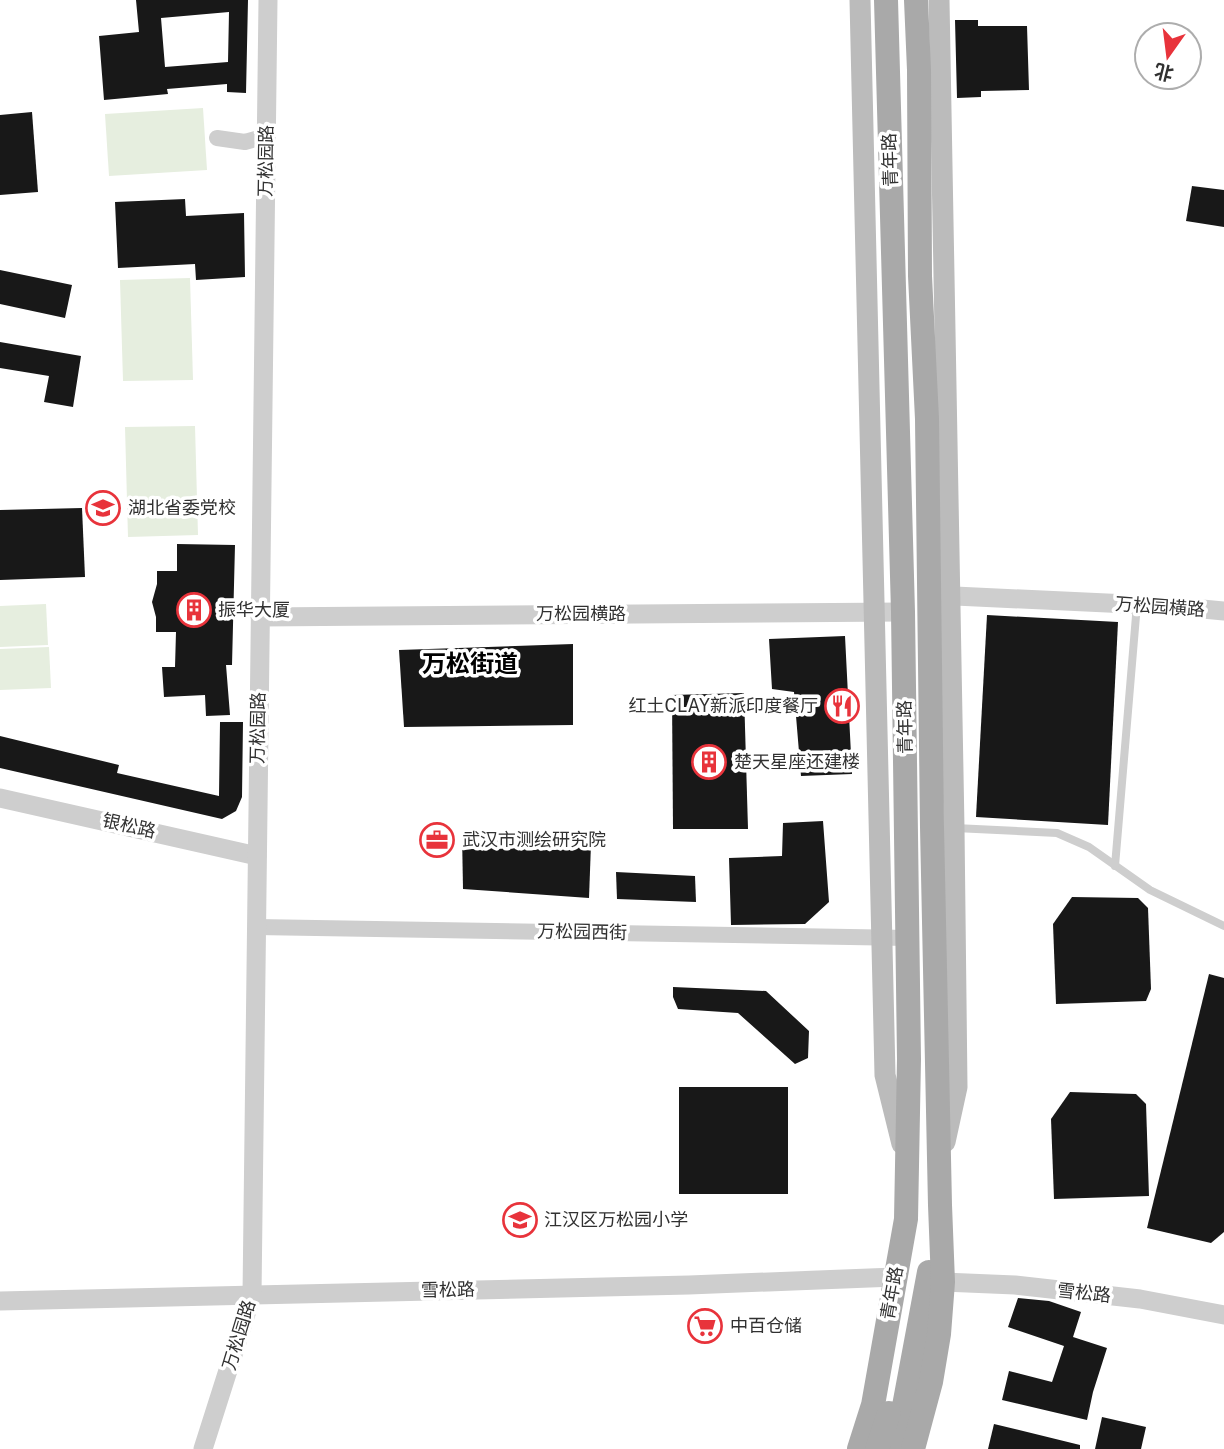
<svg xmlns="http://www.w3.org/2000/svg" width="1224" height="1449" font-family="'Public Sans','Noto Sans SC',sans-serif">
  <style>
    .green { fill: #e6eedf }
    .building { fill: #181818; fill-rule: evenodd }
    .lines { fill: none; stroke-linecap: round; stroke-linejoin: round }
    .service { stroke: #cecece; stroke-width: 8 }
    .minor { stroke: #cecece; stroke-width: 16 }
    .tertiary { stroke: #cecece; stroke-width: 19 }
    .secondary { stroke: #bbb; stroke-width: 21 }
    .primary { stroke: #a9a9a9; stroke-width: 24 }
    .primary-bridge { stroke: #a9a9a9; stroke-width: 24 }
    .labels { text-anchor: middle; stroke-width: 7; stroke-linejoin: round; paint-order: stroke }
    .street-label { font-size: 18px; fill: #313131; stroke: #fff }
    .poi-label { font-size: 18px; fill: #313131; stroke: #fff; text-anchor: start }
    .district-label { font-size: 24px; font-weight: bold; fill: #000; stroke: #fff }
  </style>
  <rect width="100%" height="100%" fill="#fff"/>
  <g class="green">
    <path d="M203,108L207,170L109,176L105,114Z"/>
    <path d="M190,278L193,380L123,381L120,280Z"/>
    <path d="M195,426L198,535L128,537L125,427Z"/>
    <path d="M46,604L48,645L0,647V606Z"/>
    <path d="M49,647L51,688L0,690V649Z"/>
  </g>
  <g class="building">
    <path d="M136,0H248L246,93L227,92V84L167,89L168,94L104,100L99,36L139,32ZM229,12L228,62L165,67L161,18Z"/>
    <path d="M955,20H978V26H1027L1029,90L981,91V97L957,98Z"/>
    <path d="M32,112L38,192L0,195V115Z"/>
    <path d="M1192,186L1224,190V227L1186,221Z"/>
    <path d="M185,199L186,216L244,213L245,277L196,280L195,264L118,268L115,202Z"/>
    <path d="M0,270L72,285L65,318L0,304Z"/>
    <path d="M0,342L81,356L73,407L44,402L49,376L0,368Z"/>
    <path d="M82,508L85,577L0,580V510Z"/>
    <path d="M177,544L235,545L232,665H226L230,715L206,716L205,695L164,697L162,667H175L176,632H156V617L152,602L157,584V571H177Z"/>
    <path d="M987,615L1118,622L1108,825L976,817Z"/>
    <path d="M845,636L852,774L801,776L794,692L772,689L769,639Z"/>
    <path d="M573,644V725L404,727L399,650Z"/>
    <path d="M744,693L748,829H673L672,695Z"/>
    <path d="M220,722H243L242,797L236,811L222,819L0,768V736L119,765L117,773L219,796Z"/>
    <path d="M823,821L829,902L805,924L731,925L729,858L782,856L783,823Z"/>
    <path d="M462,834L591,844L589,898L463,889Z"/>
    <path d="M616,872L695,876L696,902L617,899Z"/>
    <path d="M1072,897L1138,898L1148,908L1151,989L1146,1001L1056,1004L1053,924Z"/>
    <path d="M1209,974L1224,978V1232L1211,1243L1147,1228Z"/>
    <path d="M673,987L766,991L809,1031L808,1058L795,1064L738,1013L678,1009L673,997Z"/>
    <rect x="679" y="1087" width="109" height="107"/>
    <path d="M1070,1092L1136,1094L1146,1104L1149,1196L1054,1199L1051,1119Z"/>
    <path d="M1018,1298L1049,1301L1081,1312L1073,1337L1107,1348L1093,1392L1087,1420L1002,1400L1009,1371L1052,1382L1064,1346L1008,1327Z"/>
    <path d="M1102,1417L1146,1427L1141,1449H1095Z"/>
    <path d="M994,1424L1080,1445V1449H988Z"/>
  </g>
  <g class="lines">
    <g class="service">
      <path d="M955,828L1057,833L1089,847L1150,890L1224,926"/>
      <path d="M1115,866L1137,604"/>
    </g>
    <g class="minor">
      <path d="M217,138L245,142L266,136"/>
      <path d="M256,927L908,938"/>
    </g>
    <g class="tertiary">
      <path d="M934,595L1171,606L1224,611"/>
      <path d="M260,617L903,612"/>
      <path d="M0,798L257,856"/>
      <path d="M943,1282L1015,1285L1140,1299L1224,1315"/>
      <path d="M0,1301L689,1285L895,1277"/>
      <path d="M203,1449L252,1295L268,0"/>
    </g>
    <g class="secondary">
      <path d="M860,0L885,1075L902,1144"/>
      <path d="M939,0L954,828L957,1087L945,1142"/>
    </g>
    <g class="primary">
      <path d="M859,1449L873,1405L906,1219L909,1059L903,612L886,0"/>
      <path d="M896,1449L929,1272"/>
      <path d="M913,1449L931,1382L939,1334L943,1282L940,1205L932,827L927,419L920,276L919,70L916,0"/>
    </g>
    <path class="primary-bridge" d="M877,1449L889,1413"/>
  </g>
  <defs>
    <g id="school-ring" transform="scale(1.75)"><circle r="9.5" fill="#fff" stroke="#e8333b" stroke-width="1.5"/><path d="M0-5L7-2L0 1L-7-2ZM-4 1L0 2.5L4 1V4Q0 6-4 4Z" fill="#e8333b"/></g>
    <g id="building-ring" transform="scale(1.75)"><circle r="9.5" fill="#fff" stroke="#e8333b" stroke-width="1.5"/><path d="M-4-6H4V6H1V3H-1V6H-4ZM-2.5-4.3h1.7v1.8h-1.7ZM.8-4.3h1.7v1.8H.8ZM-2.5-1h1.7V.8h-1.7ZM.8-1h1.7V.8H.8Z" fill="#e8333b"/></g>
    <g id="restaurant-ring" transform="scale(1.75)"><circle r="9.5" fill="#fff" stroke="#e8333b" stroke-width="1.5"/><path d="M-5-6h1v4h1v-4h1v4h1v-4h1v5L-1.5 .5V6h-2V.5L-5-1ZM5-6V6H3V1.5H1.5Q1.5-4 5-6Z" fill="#e8333b"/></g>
    <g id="office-ring" transform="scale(1.75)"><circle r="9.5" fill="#fff" stroke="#e8333b" stroke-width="1.5"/><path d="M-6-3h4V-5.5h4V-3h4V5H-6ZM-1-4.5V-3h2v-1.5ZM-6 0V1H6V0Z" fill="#e8333b"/></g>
    <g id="supermarket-ring" transform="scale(1.75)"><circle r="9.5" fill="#fff" stroke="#e8333b" stroke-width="1.5"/><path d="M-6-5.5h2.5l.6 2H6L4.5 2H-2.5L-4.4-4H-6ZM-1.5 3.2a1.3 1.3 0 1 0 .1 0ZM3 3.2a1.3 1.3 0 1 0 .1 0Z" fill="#e8333b"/></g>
  </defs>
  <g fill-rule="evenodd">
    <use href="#school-ring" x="103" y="508"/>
    <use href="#building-ring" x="194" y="610"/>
    <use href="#restaurant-ring" x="842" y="706"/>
    <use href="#building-ring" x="709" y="762"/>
    <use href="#office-ring" x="437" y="840"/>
    <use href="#school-ring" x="520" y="1220"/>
    <use href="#supermarket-ring" x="705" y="1326"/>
  </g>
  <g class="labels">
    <g class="street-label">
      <text transform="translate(890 160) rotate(-92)" y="6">青年路</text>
      <text transform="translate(266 161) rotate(-89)" y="6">万松园路</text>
      <text transform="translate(1160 607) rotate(4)" y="6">万松园横路</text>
      <text x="581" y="620">万松园横路</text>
      <text transform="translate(905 727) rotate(-91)" y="6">青年路</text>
      <text transform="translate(258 728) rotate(-89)" y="6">万松园路</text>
      <text transform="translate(129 826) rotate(13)" y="6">银松路</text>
      <text transform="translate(582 932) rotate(1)" y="6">万松园西街</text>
      <text transform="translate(448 1290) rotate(-1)" y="6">雪松路</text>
      <text transform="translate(892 1293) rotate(-80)" y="6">青年路</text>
      <text transform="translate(1084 1293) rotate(6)" y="6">雪松路</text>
      <text transform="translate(239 1335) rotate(-73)" y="6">万松园路</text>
    </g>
    <g class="poi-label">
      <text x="128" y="514">湖北省委党校</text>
      <text x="218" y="616">振华大厦</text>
      <text x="818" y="712" text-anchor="end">红土CLAY新派印度餐厅</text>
      <text x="734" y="768">楚天星座还建楼</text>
      <text x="462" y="846">武汉市测绘研究院</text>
      <text x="544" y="1226">江汉区万松园小学</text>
      <text x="730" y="1332">中百仓储</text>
    </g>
    <g class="district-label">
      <text x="470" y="672">万松街道</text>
    </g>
  </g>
  <g transform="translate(1168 56) rotate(194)"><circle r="33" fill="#ffffff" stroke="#adadad" stroke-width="2"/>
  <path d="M0-5L12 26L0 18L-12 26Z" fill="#e8333b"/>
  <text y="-10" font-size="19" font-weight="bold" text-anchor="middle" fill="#313131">北</text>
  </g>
</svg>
